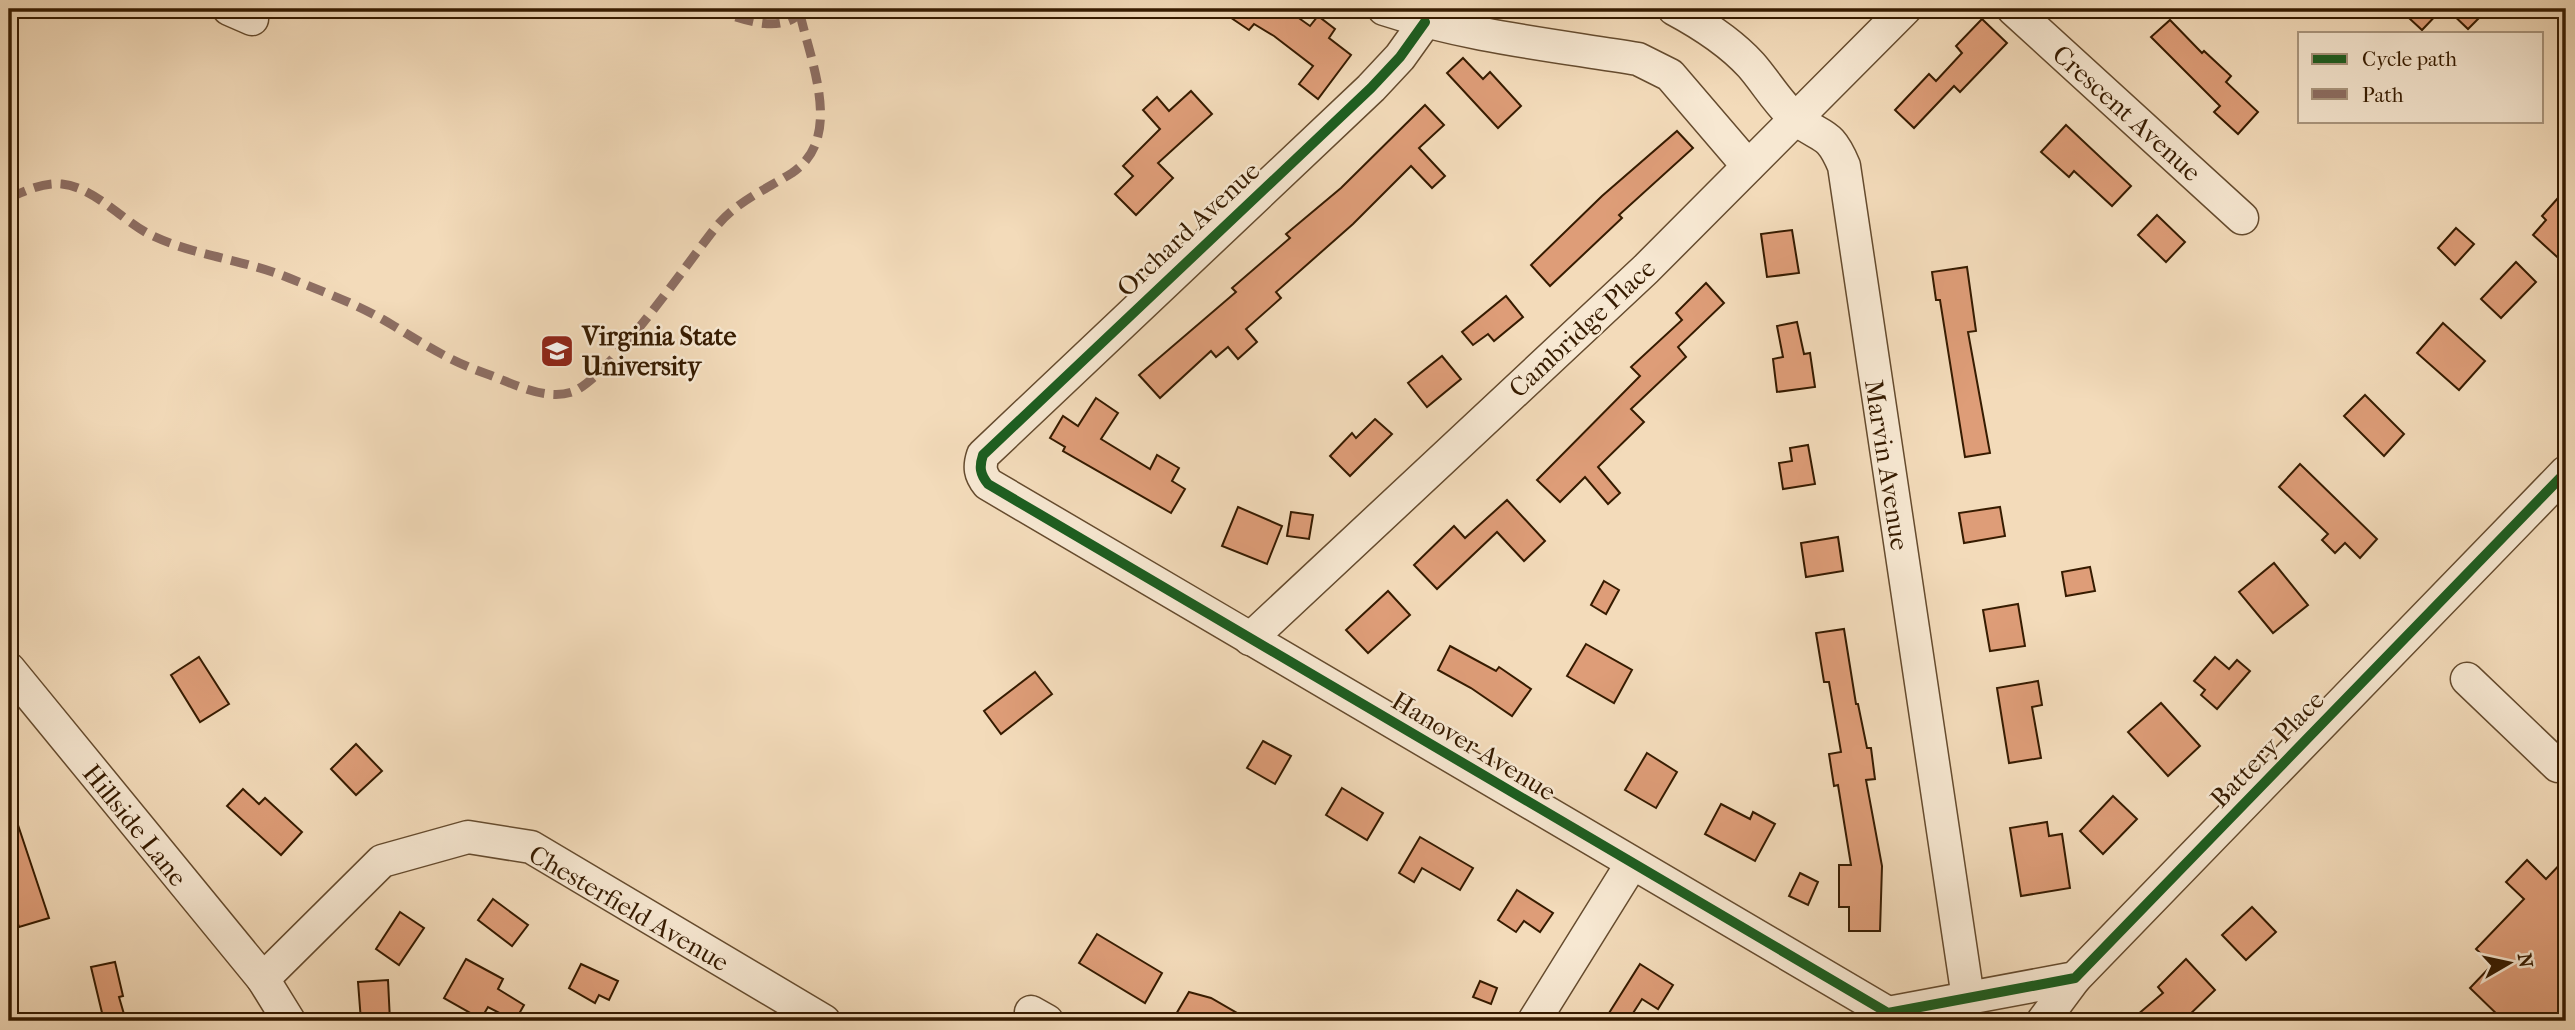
<svg xmlns="http://www.w3.org/2000/svg" width="2575" height="1030" font-family="'IM FELL French Canon',serif">
  <style>
    .building { fill: #de9d78; stroke: #361b00; stroke-width: 2 }
    .lines { fill: none; stroke-linecap: round; stroke-linejoin: round }
    .minor-casing { stroke: #654b2e; stroke-width: 35 }
    .minor { stroke: #f7e8d2; stroke-width: 32 }
    .quiet { stroke: #8d6e63; stroke-width: 9; stroke-dasharray: 18 9; stroke-linecap: butt }
    .cycleway-casing { stroke: #f7e8d2; stroke-width: 15 }
    .cycleway { stroke: #1b5e20; stroke-width: 10 }
    .labels { text-anchor: middle; stroke-width: 5; stroke-linejoin: round; paint-order: stroke }
    .street-label { font-size: 26px; fill: #361b00; stroke: #f7e8d2 }
    .poi-label { font-size: 26px; font-weight: bold; fill: #361b00; stroke: #f7e8d2; text-anchor: start }
  </style>
  <rect width="100%" height="100%" fill="#f3dbba"/>
  <filter id="stains"><feTurbulence type="fractalNoise" baseFrequency=".00286" numOctaves="4"/><feColorMatrix values="0 0 0 0 .2 0 0 0 0 .09 0 0 0 0 .02 0 0 0 .5 -.17"/></filter>
  <radialGradient id="worn" r=".72"><stop offset=".6" stop-color="#630" stop-opacity="0"/><stop offset="1" stop-color="#630" stop-opacity=".3"/></radialGradient>
  <g class="building">
    <path d="M1218,9H1286L1310,26L1318,16L1335,29L1329,38L1351,55L1318,99L1299,84L1313,66L1274,36L1254,24L1249,30Z"/>
    <path d="M2419,9H2442L2422,30L2410,19Z"/>
    <path d="M2447,9H2488L2468,29Z"/>
    <path d="M1982,19L2007,43L1960,92L1954,86L1914,128L1895,110L1929,74L1936,81L1962,53L1956,46Z"/>
    <path d="M2170,20L2202,53L2204,51L2231,76L2226,82L2258,112L2238,134L2214,112L2220,106L2151,37Z"/>
    <path d="M1463,58L1483,79L1490,72L1521,106L1498,128L1447,73Z"/>
    <path d="M1191,91L1212,114L1158,163L1173,178L1136,215L1115,194L1133,176L1123,166L1160,129L1143,110L1157,97L1169,111Z"/>
    <path d="M1425,105L1444,125L1419,148L1445,176L1432,188L1411,166L1353,224L1276,292L1281,298L1246,329L1257,342L1238,359L1228,347L1216,357L1211,351L1160,398L1139,375L1236,292L1232,288L1290,238L1286,234L1341,188Z"/>
    <path d="M2066,125L2131,186L2112,206L2074,171L2069,177L2041,152Z"/>
    <path d="M1677,131L1693,148L1619,215L1622,218L1550,286L1531,265L1602,196Z"/>
    <path d="M2566,189V265L2533,235L2546,220L2542,216Z"/>
    <path d="M2157,215L2185,242L2166,262L2138,235Z"/>
    <path d="M2456,228L2474,244L2455,265L2438,248Z"/>
    <path d="M1792,230L1799,273L1767,277L1761,234Z"/>
    <path d="M2516,262L2536,282L2501,318L2481,299Z"/>
    <path d="M1967,267L1976,331L1968,332L1990,453L1965,457L1940,300H1936L1932,272Z"/>
    <path d="M1706,283L1724,303L1678,347L1686,357L1631,409L1644,422L1598,467L1620,493L1608,504L1585,477L1560,502L1537,480L1640,376L1631,367L1682,320L1676,313Z"/>
    <path d="M1506,296L1523,317L1494,341L1488,334L1473,345L1462,332Z"/>
    <path d="M1797,322L1804,354L1810,353L1815,387L1777,392L1773,359L1783,357L1777,326Z"/>
    <path d="M2443,323L2485,361L2459,390L2417,353Z"/>
    <path d="M1442,356L1461,379L1427,407L1408,383Z"/>
    <path d="M2365,395L2404,434L2384,456L2344,416Z"/>
    <path d="M1096,398L1118,413L1101,439L1150,469L1157,455L1179,468L1172,481L1185,489L1171,513L1063,451L1065,447L1050,438L1063,416L1078,426Z"/>
    <path d="M1375,419L1392,434L1350,476L1330,456L1352,433L1356,438Z"/>
    <path d="M1808,445L1815,484L1783,489L1779,463L1792,461L1790,448Z"/>
    <path d="M2300,464L2377,539L2360,558L2345,543L2335,553L2322,540L2328,534L2279,487Z"/>
    <path d="M1507,500L1545,541L1524,561L1497,532L1437,589L1414,565L1454,526L1465,538Z"/>
    <path d="M1238,507L1282,526L1267,564L1222,546Z"/>
    <path d="M2000,507L2005,536L1964,543L1959,513Z"/>
    <path d="M1291,512L1313,515L1309,539L1287,536Z"/>
    <path d="M1838,537L1843,571L1806,577L1801,543Z"/>
    <path d="M2274,563L2308,605L2273,633L2239,592Z"/>
    <path d="M2090,567L2095,591L2066,596L2062,572Z"/>
    <path d="M1604,581L1619,590L1606,614L1591,605Z"/>
    <path d="M1388,591L1410,615L1368,653L1346,630Z"/>
    <path d="M2018,604L2025,646L1990,651L1983,610Z"/>
    <path d="M1844,629L1856,704H1858L1867,748H1871L1875,779L1866,780L1882,866L1880,931H1849V907H1839V865H1851L1838,785L1834,786L1829,754L1841,752L1829,682H1824L1816,633Z"/>
    <path d="M1586,644L1632,670L1614,703L1567,676Z"/>
    <path d="M1450,646L1496,671L1499,667L1531,689L1512,716L1471,688L1438,670Z"/>
    <path d="M199,657L229,704L200,722L171,675Z"/>
    <path d="M2215,657L2229,669L2237,660L2250,671L2217,709L2201,695L2205,690L2194,681Z"/>
    <path d="M1035,672L1052,694L1001,734L984,711Z"/>
    <path d="M2038,681L2042,705L2032,707L2041,758L2009,763L1997,688Z"/>
    <path d="M2161,703L2200,746L2168,776L2128,732Z"/>
    <path d="M1263,741L1291,756L1275,784L1247,768Z"/>
    <path d="M356,744L382,771L356,795L331,769Z"/>
    <path d="M1647,753L1677,772L1656,808L1625,790Z"/>
    <path d="M1342,788L1383,813L1367,840L1326,815Z"/>
    <path d="M243,789L259,804L265,798L302,832L281,855L227,806Z"/>
    <path d="M2113,796L2137,819L2103,854L2080,831Z"/>
    <path d="M1721,804L1750,819L1753,812L1775,824L1755,861L1705,834Z"/>
    <path d="M13,810L49,918L19,927L9,896V811Z"/>
    <path d="M2047,822L2049,836L2062,834L2070,888L2021,896L2010,828Z"/>
    <path d="M1420,837L1473,868L1460,890L1422,868L1414,882L1399,873Z"/>
    <path d="M2566,858V1021H2504L2470,988L2492,965L2476,949L2524,899L2506,882L2527,860L2546,879Z"/>
    <path d="M1800,873L1818,882L1808,905L1789,896Z"/>
    <path d="M1517,890L1553,913L1540,932L1524,921L1516,932L1498,920Z"/>
    <path d="M493,899L528,925L512,946L478,920Z"/>
    <path d="M2252,907L2276,932L2246,960L2222,935Z"/>
    <path d="M400,912L424,928L399,965L376,949Z"/>
    <path d="M1097,934L1162,973L1145,1003L1079,963Z"/>
    <path d="M466,959L503,979L498,989L524,1005L515,1021L488,1007L481,1019L444,998Z"/>
    <path d="M2186,959L2215,990L2183,1021H2130L2163,993L2158,987Z"/>
    <path d="M115,962L123,996L119,997L126,1021H104L91,967Z"/>
    <path d="M581,964L618,981L609,1000L599,995L595,1003L569,988Z"/>
    <path d="M1640,964L1673,985L1658,1009L1642,999L1628,1021H1604Z"/>
    <path d="M388,980L390,1021H361L358,982Z"/>
    <path d="M1480,981L1497,988L1491,1004L1473,997Z"/>
    <path d="M1189,992L1211,998L1251,1021H1172Z"/>
  </g>
  <g class="lines">
    <g class="minor-casing">
      <g id="minor">
        <path d="M229,9L252,19"/>
        <path d="M1384,9C1466,36 1553,45 1638,59L1670,75L1748,166"/>
        <path d="M1674,9C1702,24 1729,41 1751,65C1766,82 1779,105 1796,119C1822,139 1829,130 1844,166L1968,998"/>
        <path d="M2013,9L2242,218"/>
        <path d="M1425,22L1400,57L1371,88L983,455C979,467 980,474 988,484L1888,1013L2075,978L2566,472"/>
        <path d="M1250,639L1646,269L1905,9"/>
        <path d="M9,669L263,979L289,1021"/>
        <path d="M2467,679L2558,766"/>
        <path d="M263,979L382,861L468,837L531,847L824,1021"/>
        <path d="M1031,1012L1047,1021"/>
        <path d="M1534,1021L1631,865"/>
        <path d="M2043,1021L2075,978"/>
      </g>
    </g>
    <use href="#minor" class="minor"/>
    <g class="quiet">
      <path d="M710,9C740,17 781,38 804,9"/>
      <path d="M9,198C25,191 43,182 62,184C93,187 120,218 147,233C192,256 243,259 289,278C324,292 362,306 394,326C425,345 452,362 487,374C512,383 545,401 572,392C608,379 688,262 716,227C737,201 765,190 792,173C844,138 811,63 800,14"/>
    </g>
    <g class="cycleway-casing">
      <path id="cycleway" d="M1425,22L1400,57L1371,88L983,455C979,467 980,474 988,484L1888,1013L2075,978L2566,472"/>
    </g>
    <use href="#cycleway" class="cycleway"/>
  </g>
  <defs>
    <g id="university-square" transform="scale(1.75)"><rect x="-9" y="-9" width="18" height="18" rx="4" fill="#8f2418" stroke="#f7e8d2"/><path d="M0-5L7-2L0 1L-7-2ZM-4 1L0 2.5L4 1V4Q0 6-4 4Z" fill="#fff"/></g>
  </defs>
  <g fill-rule="evenodd">
    <use href="#university-square" x="557" y="351"/>
  </g>
  <g class="labels">
    <g class="street-label">
      <text transform="translate(2127 113) rotate(42)" y="9">Crescent Avenue</text>
      <text transform="translate(1188 229) rotate(-43)" y="9">Orchard Avenue</text>
      <text transform="translate(1582 328) rotate(-43)" y="9">Cambridge Place</text>
      <text transform="translate(1887 465) rotate(81)" y="9">Marvin Avenue</text>
      <text transform="translate(1474 746) rotate(31)" y="9">Hanover Avenue</text>
      <text transform="translate(2267 749) rotate(-46)" y="9">Battery Place</text>
      <text transform="translate(135 825) rotate(51)" y="9">Hillside Lane</text>
      <text transform="translate(629 908) rotate(30)" y="9">Chesterfield Avenue</text>
    </g>
    <g class="poi-label">
      <text x="582" y="345">Virginia State<tspan x="582" dy="30">University</tspan></text>
    </g>
  </g>
  <rect width="2575" height="1030" fill="none" stroke="#f3dbba" stroke-width="35"/>
  <rect x="10" y="10" width="2554" height="1009" fill="none" stroke="#361b00" stroke-width="3.5"/>
  <rect x="18" y="18" width="2540" height="995" fill="none" stroke="#361b00" stroke-width="2"/>
  <rect x="2298" y="32" width="245" height="91" fill="#f7e8d2" stroke="#aa967e" stroke-width="2"/>
  <rect x="2312" y="54" width="35" height="10" fill="#1b5e20" stroke="#aa967e" stroke-width="2"/>
  <text x="2362" y="66" font-size="21" fill="#361b00">Cycle path</text>
  <rect x="2312" y="89" width="35" height="10" fill="#8d6e63" stroke="#aa967e" stroke-width="2"/>
  <text x="2362" y="102" font-size="21" fill="#361b00">Path</text>
  <g transform="translate(2509 963) rotate(81)" stroke="#f7e8d2" stroke-width="5" paint-order="stroke">
  <path d="M0-5L12 26L0 18L-12 26Z" fill="#361b00"/>
  <text y="-10" font-size="19" font-weight="bold" text-anchor="middle" fill="#361b00">N</text>
  </g>
  <rect width="100%" height="100%" filter="url(#stains)"/>
  <rect width="100%" height="100%" fill="url(#worn)"/>
</svg>
